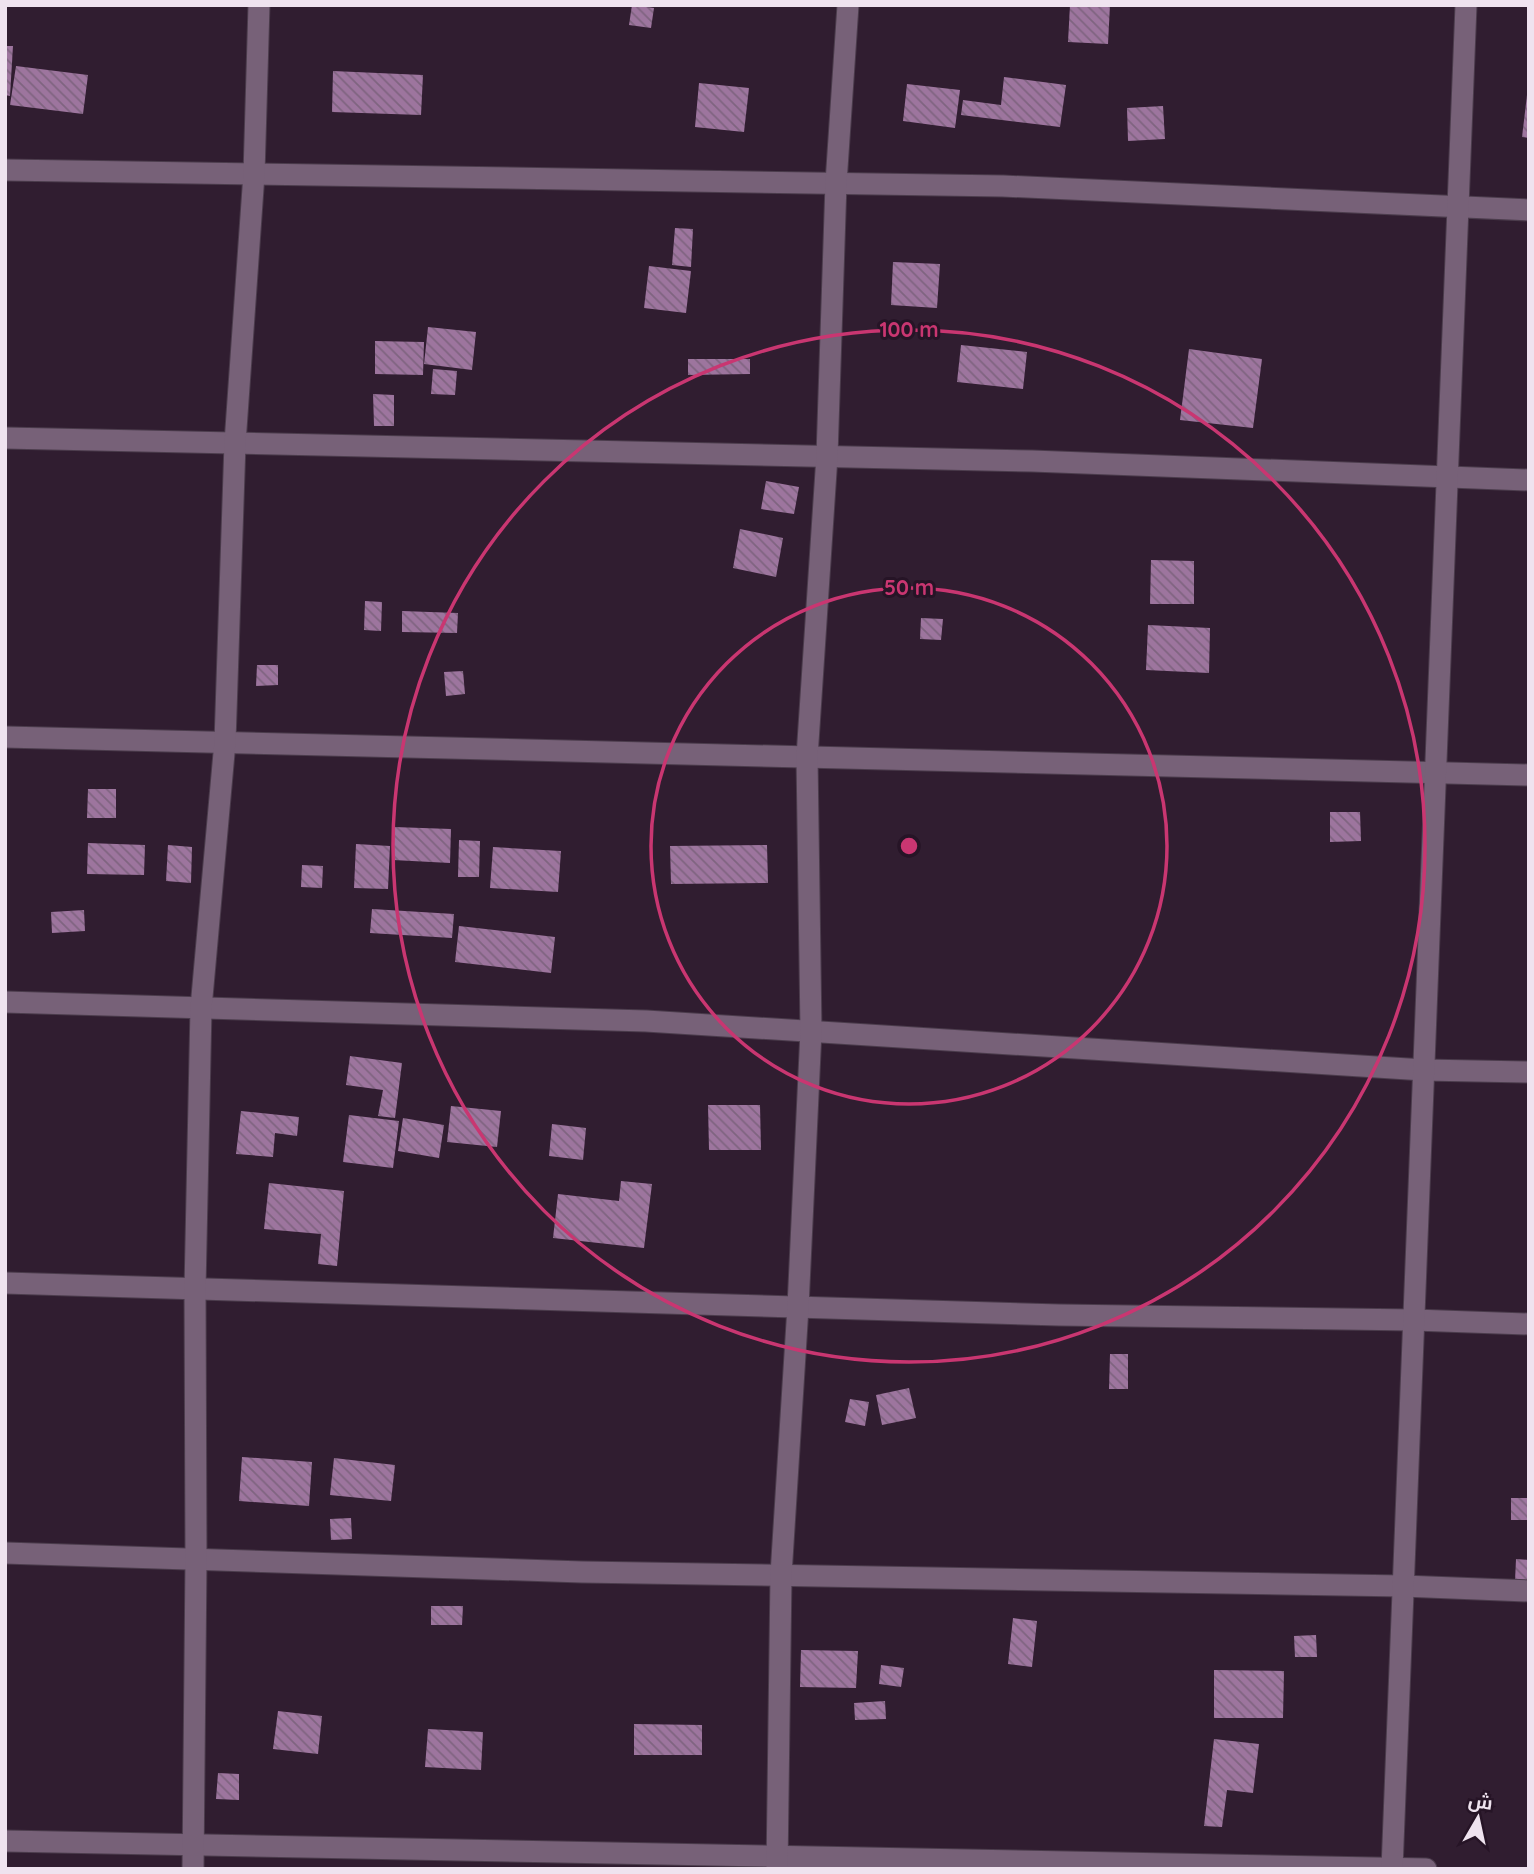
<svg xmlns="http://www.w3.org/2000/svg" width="1534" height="1874" font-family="Quicksand,Cairo,sans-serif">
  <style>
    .building { fill: url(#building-back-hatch) }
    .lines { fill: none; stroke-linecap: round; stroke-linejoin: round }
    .minor-casing { stroke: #4b3c4c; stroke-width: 23 }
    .minor { stroke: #776178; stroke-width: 21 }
    .ring { fill: none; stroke: #c93671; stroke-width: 3.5 }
    .centre { fill: #c93671; stroke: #261426; stroke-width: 3.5 }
    .ring-label { font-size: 21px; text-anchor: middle; font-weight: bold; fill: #c93671; stroke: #261426; stroke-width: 6; stroke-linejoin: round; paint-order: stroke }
  </style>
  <defs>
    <pattern id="building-back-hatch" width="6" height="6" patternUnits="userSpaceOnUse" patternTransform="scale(1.75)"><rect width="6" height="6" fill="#9d759e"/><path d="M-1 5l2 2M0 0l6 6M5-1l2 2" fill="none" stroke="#7f6480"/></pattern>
  </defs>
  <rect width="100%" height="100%" fill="#301d30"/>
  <g class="building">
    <path d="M632,5L654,8L651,28L629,25Z"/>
    <path d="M1070,5H1110L1108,44L1068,42Z"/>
    <path d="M5,46H13L10,96L5,95Z"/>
    <path d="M16,66L88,75L83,114L10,105Z"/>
    <path d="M333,71L423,75L421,115L332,112Z"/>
    <path d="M1004,77L1066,85L1060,127L961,115L963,100L1001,105Z"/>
    <path d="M699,83L749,88L744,132L695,127Z"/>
    <path d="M907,84L960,90L955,128L903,121Z"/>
    <path d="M1527,95H1529V138L1522,137Z"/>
    <path d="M1163,106L1165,139L1128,141L1127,108Z"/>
    <path d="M675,228L693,229L691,267L672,265Z"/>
    <path d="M893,262L940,264L937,308L891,305Z"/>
    <path d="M649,266L691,271L686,313L644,308Z"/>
    <path d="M428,327L476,332L472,370L424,364Z"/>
    <path d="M375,341L424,342L423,375L375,374Z"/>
    <path d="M961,345L1027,352L1023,389L957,382Z"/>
    <path d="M1189,349L1262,359L1253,428L1180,420Z"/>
    <path d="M688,359H750V374L688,375Z"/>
    <path d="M433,369L457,371L455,395L431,394Z"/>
    <path d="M373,394L394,395V426H374Z"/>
    <path d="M766,481L799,487L794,514L761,509Z"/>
    <path d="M740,529L783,538L776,577L733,568Z"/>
    <path d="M1151,560L1194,561V604H1150Z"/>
    <path d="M365,601L382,602L381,631L364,630Z"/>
    <path d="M402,611L458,613L457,633L402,632Z"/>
    <path d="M921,618L943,619L941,640L920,639Z"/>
    <path d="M1148,625L1210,628L1209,673L1146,670Z"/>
    <path d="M257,665H278V685L256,686Z"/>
    <path d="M463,671L465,694L446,696L444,672Z"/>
    <path d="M88,789H116V818H87Z"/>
    <path d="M1330,812H1360L1361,841L1330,842Z"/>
    <path d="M394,827L451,829L450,863L393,860Z"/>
    <path d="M459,840L480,841L479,877H458Z"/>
    <path d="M88,843L145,845L144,875L87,874Z"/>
    <path d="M356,844L390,846L388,889L354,888Z"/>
    <path d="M168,845L192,847L191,883L166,881Z"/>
    <path d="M767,845L768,883L671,884L670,846Z"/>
    <path d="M493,847L561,851L558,892L490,888Z"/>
    <path d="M302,865L323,866L322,888L301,887Z"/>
    <path d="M372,909L454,914L452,938L370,933Z"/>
    <path d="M84,910L85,931L52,933L51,912Z"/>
    <path d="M459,926L555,937L551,973L455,962Z"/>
    <path d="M350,1056L402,1063L395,1118L378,1116L383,1090L346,1085Z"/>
    <path d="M708,1105H760L761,1150H709Z"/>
    <path d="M451,1106L501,1111L497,1147L447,1142Z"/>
    <path d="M241,1111L299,1117L297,1136L275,1133L273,1157L236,1154Z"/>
    <path d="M349,1115L399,1121L393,1168L343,1162Z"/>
    <path d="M403,1118L444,1125L439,1158L398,1151Z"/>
    <path d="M552,1124L586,1128L583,1160L549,1156Z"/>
    <path d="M621,1181L652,1184L644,1248L553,1238L558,1194L619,1201Z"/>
    <path d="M269,1183L344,1191L337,1266L318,1264L321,1234L264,1229Z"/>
    <path d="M1110,1354H1128V1389H1109Z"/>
    <path d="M909,1388L916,1418L882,1425L876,1395Z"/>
    <path d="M850,1399L869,1402L865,1426L845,1422Z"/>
    <path d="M242,1457L312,1462L309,1506L239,1501Z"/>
    <path d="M334,1458L395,1465L391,1501L330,1495Z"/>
    <rect x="1511" y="1498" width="18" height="22"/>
    <path d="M351,1518L352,1539L331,1540L330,1519Z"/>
    <path d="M1516,1559L1529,1560V1581H1515Z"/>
    <path d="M431,1606H463L462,1625H431Z"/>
    <path d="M1013,1618L1037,1621L1032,1667L1008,1664Z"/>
    <path d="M1316,1635L1317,1657H1295L1294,1636Z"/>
    <path d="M801,1650L858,1651L856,1688L800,1687Z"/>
    <path d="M881,1665L904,1668L901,1687L879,1684Z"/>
    <path d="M1214,1670L1284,1671L1283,1718H1214Z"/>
    <path d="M885,1701L886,1719L855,1720L854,1703Z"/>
    <path d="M278,1711L322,1716L318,1754L273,1749Z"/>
    <path d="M634,1724L702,1725V1755H634Z"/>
    <path d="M428,1729L483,1732L481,1770L425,1767Z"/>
    <path d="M1214,1739L1259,1744L1253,1793L1227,1790L1222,1827L1204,1826Z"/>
    <path d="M218,1773L239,1774V1800L216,1799Z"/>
  </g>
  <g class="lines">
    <g class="minor-casing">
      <g id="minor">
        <path d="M5,170L1003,186L1529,210"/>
        <path d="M5,438L1032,461L1529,480"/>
        <path d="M5,737L1529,775"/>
        <path d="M5,1002L646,1021L1424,1070L1529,1072"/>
        <path d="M5,1283L1059,1315L1414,1320L1529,1324"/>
        <path d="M5,1553L582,1572L1403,1586L1529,1591"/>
        <path d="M5,1841L1426,1869"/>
        <path d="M193,1869L196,1559L195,1289L201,1008L225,742L235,443L254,174L259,5"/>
        <path d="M777,1869L781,1575L798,1307L811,1031L807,757L827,456L836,183L848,5"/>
        <path d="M1392,1869L1466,5"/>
      </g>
    </g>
    <use href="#minor" class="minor"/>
  </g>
  <g class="ring">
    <circle cx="909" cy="846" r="258"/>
    <circle cx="909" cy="846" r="516"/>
  </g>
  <circle cx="909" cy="846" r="10" class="centre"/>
  <g class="ring-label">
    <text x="909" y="337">100 m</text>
    <text x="909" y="595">50 m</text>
  </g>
  <rect width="1534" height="1874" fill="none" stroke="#efe3ef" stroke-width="14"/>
  <g transform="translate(1478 1818) rotate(9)" stroke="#261426" stroke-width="5" paint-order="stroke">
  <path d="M0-5L12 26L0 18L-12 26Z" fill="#efe3ef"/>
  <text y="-10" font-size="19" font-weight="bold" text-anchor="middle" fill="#efe3ef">ش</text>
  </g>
</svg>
